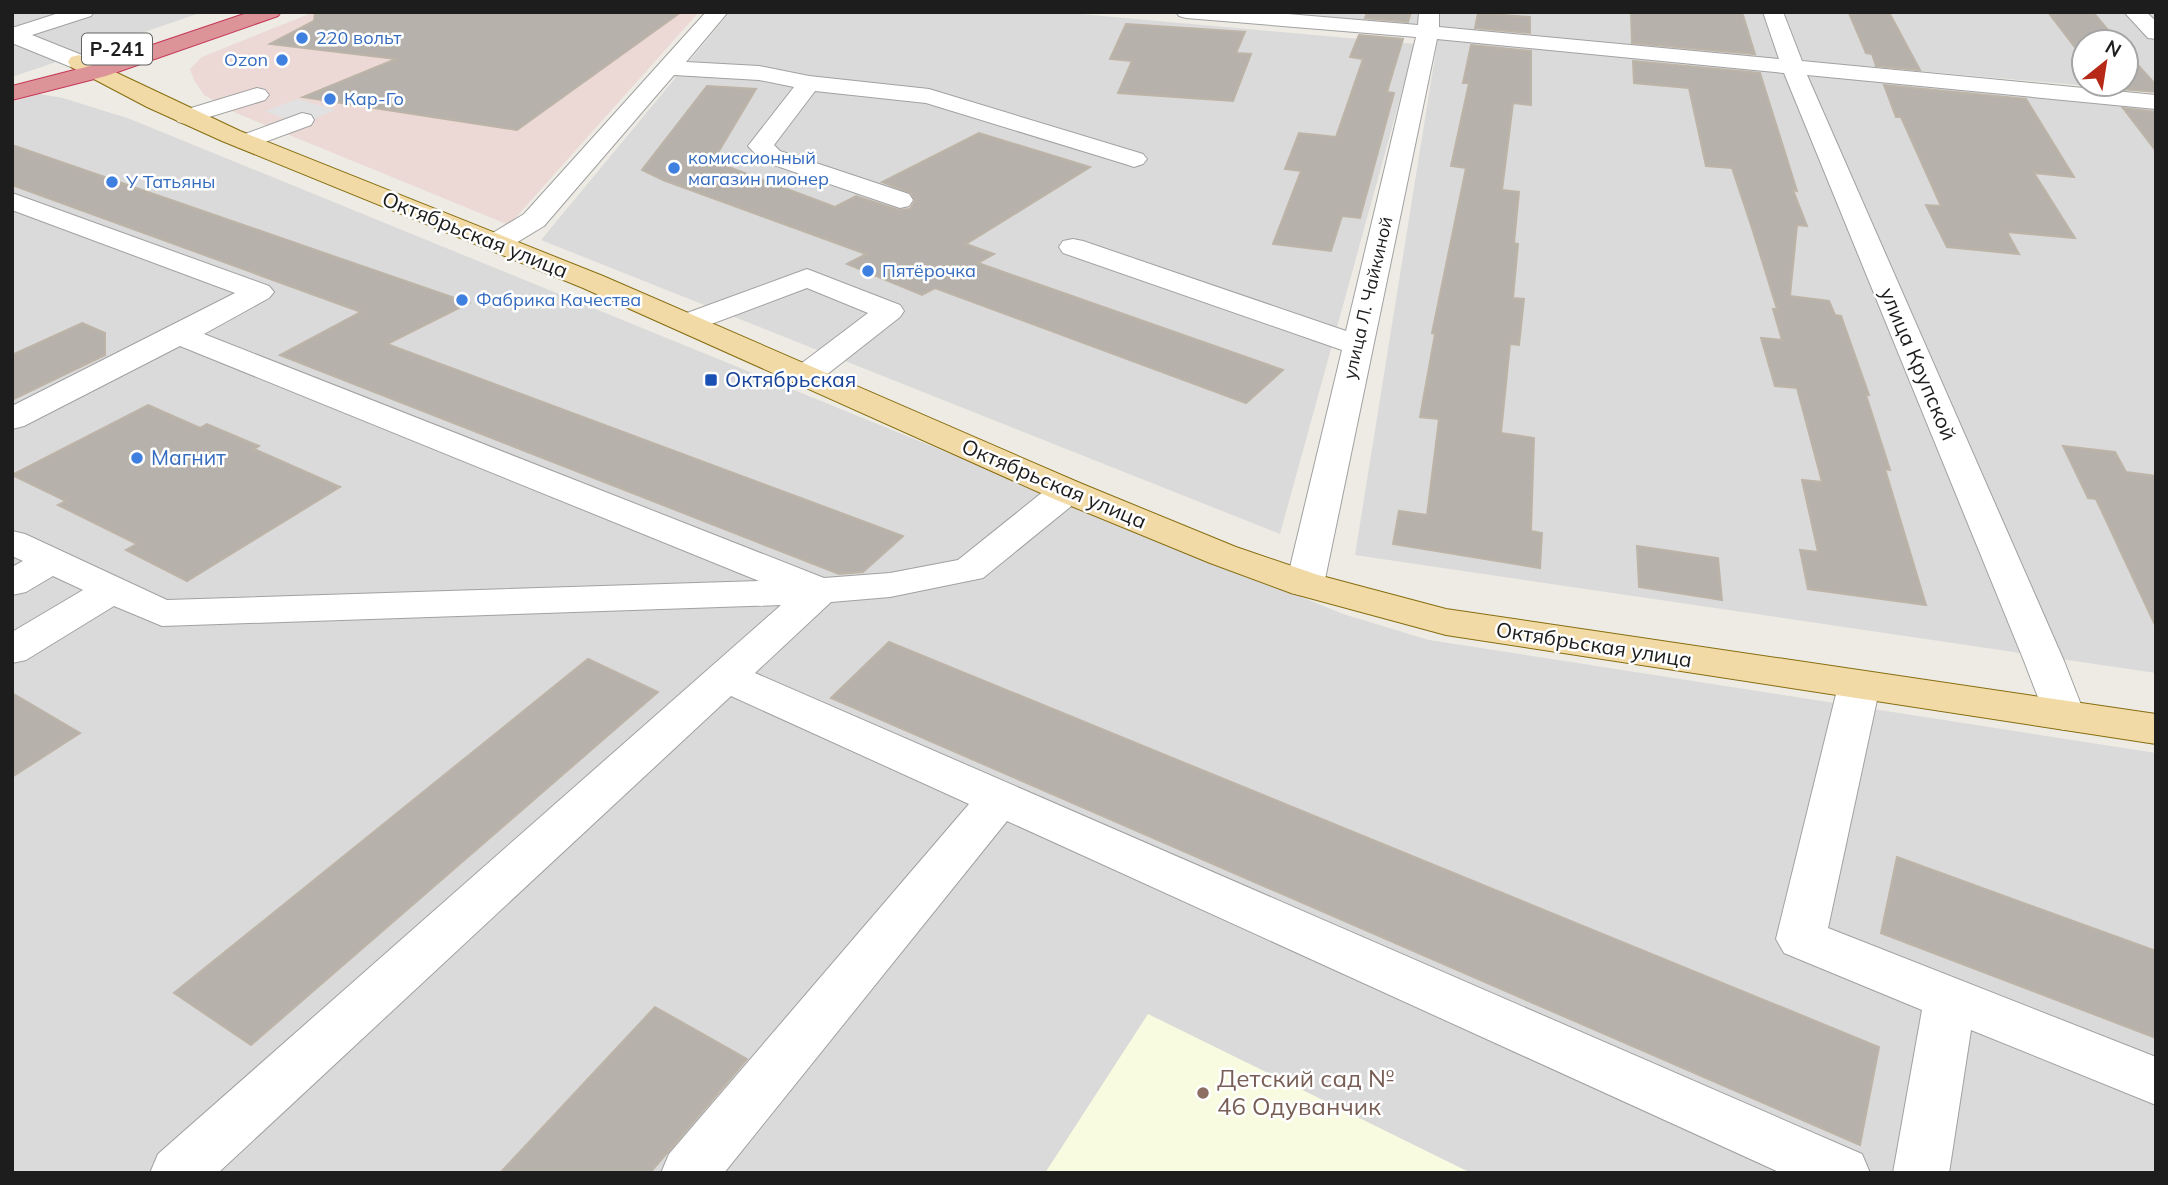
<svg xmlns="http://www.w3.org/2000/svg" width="2168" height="1185" font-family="Mulish,sans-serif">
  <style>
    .residential { fill: #dbdada; fill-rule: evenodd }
    .commercial { fill: #ecd9d5 }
    .education { fill: #f8fbdf }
    .parking { fill: #e1e1e1 }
    .building { fill: #b6b1aa; stroke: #bdb4a8; stroke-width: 2 }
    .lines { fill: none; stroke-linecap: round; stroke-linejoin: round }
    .minor-casing { stroke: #a1a1a1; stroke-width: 2 }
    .major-casing { stroke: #866d10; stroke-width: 2 }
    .highway-casing { stroke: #c63757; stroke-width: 2 }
    .minor { fill: #fff; fill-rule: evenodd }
    .major { fill: #f1daa5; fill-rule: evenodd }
    .highway { fill: #dc9499; fill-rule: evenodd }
    .shop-dot { fill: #3f7fe0; stroke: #fff; stroke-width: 2.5 }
    .transit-dot { fill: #1a4fb4; stroke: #fff; stroke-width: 2.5 }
    .education-dot { fill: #8d6e63; stroke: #fff; stroke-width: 2.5 }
    .labels { text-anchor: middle; stroke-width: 5; stroke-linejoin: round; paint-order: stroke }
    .far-shop-label { font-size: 18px; fill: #366cbe; stroke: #fff; text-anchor: start }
    .far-street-label { font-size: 18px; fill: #1d1d1d; stroke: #fff }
    .shield { fill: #fff; stroke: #616161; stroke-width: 2 }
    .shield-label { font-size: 19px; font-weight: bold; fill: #1d1d1d }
    .street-label { font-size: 21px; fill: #1d1d1d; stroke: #fff }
    .transit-label { font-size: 21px; fill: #164399; stroke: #fff; text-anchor: start }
    .shop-label { font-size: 21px; fill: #366cbe; stroke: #fff; text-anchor: start }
    .near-education-label { font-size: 24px; fill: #785e54; stroke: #fff; text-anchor: start }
  </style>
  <rect width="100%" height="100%" fill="#edebe4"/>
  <g class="residential">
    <path d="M12,12H203L12,77Z"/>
    <path d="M730,12H1058L1415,44L1280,534L541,240Z"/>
    <path d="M1288,12H2156V92L1287,15ZM2084,42H2126V84H2084Z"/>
    <path d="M1438,38L2156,102V673L1355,555Z"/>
    <path d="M39,94L63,98L130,119L1343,614L1429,640L2156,753V1173H12V102Z"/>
  </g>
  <path class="commercial" d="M314,12H699L509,225L236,113L204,95L194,80L190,69L202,57Z"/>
  <path class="education" d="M1148,1014L1471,1173H1045Z"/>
  <path class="parking" d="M298,99L335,110L300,125L265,111Z"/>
  <g class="building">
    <path d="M315,12H681L517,130L303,97L396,59L270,44L314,21Z"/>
    <path d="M1367,12H1411L1408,22L1365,18Z"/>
    <path d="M1631,12H1742L1755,54L1632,43Z"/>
    <path d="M1889,12L1891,16L1920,70L1876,66L1872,54L1866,53L1849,13Z"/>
    <path d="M2048,12H2093L2118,42H2084V59Z"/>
    <path d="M1478,13L1530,17V33L1475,28Z"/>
    <path d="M1126,24L1245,32L1236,53L1251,54L1233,101L1118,93L1132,61L1110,59Z"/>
    <path d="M1359,35L1403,39L1387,92L1394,93L1360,218L1342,216L1331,251L1273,244L1301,171L1285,169L1299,133L1336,137L1363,59L1350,57Z"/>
    <path d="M1471,45L1531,51V105L1513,103L1502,190L1519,192L1514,243L1518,244L1513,298L1524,299L1519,345L1510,344L1501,433L1534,438L1531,531L1542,533L1540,568L1393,544L1399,511L1427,515L1439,419L1420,417L1435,334L1432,333L1466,168L1451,166L1469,83H1463Z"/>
    <path d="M2126,52L2156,85V92L2107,88L2104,84H2126Z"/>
    <path d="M1633,61L1760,73L1797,191L1793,190L1807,226L1797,225L1790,296L1829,301L1835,315L1841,316L1869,395H1866L1890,470L1885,469L1926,605L1808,589L1800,550L1818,552L1802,480L1822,482L1797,388L1775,386L1761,338L1782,340L1773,309H1777L1751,225L1732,168L1706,166L1689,88L1634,83Z"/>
    <path d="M1884,85L2026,99L2074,177L2034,173L2075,238L2007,232L2019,254L1947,247L1926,205L1941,206L1901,117H1896Z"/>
    <path d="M707,86L756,89L713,161L835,207L856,196L899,210L910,209L915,201L911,193L882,182L979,133L1090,167L966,244L994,254L978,263L1283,370L1246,403L935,288L922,295L847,264L866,254L663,180L642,170Z"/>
    <path d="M2123,108L2156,112V151Z"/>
    <path d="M12,145L469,303L387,344L903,536L863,572L839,574L280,355L361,312L12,185Z"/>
    <path d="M82,323L105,333V355L12,400V355Z"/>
    <path d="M148,405L200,428L207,424L259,446L254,449L340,487L187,581L126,550L137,544L58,505L66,501L12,475Z"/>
    <path d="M2063,446L2115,452L2126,472L2156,476V627L2096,499L2088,498Z"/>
    <path d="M1637,546L1718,558L1722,600L1639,587Z"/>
    <path d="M889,642L1879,1047L1860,1145L831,698Z"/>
    <path d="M588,659L658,692L251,1045L174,993Z"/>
    <path d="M12,693L80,733L12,777Z"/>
    <path d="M1897,857L2156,951V1038L1881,933Z"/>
    <path d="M655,1007L747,1059L650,1173H500Z"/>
  </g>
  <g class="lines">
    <g class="minor-casing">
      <g id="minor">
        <path d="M62,12H94L91,16L32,35L87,57L90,62L87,67H71L12,43V28Z"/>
        <path d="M706,12H728L686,62L759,66L809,76L929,89L1143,154L1147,159L1143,164L1134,167L1125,164L926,103L815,91L774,145L780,151L909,194L913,200L909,206L900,208L762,161L748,146L794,87L759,80L674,75L544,226L506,249L496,251L486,249L482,243L486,237L524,214Z"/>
        <path d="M1176,12H1265L1418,25L1419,12H1439V27L1779,59L1763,12H1783L1802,61L2156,95V109L1807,75L2064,661L2085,715L2079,726L2064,730L2049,726L2024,661L1784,73L1437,39L1324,584L1319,593L1305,596L1291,593L1286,584L1342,350L1063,253L1059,247L1063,241L1073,239L1083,241L1346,331L1416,37L1186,18L1179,16Z"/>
        <path d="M2124,12H2146L2156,21V39L2148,38Z"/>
        <path d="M257,88L265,90L269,95L265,100L186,124L178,122L174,117L178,112Z"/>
        <path d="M302,113L311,115L314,120L311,125L246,149L237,147L234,142L237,137Z"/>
        <path d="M12,193L269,286L274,292L269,298L204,334L824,578L890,573L958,560L1054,483L1067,480L1080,483L1085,491L1080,499L983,578L890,597L831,602L755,673L1862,1154L1870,1173H1781L1007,821L724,1173H661L669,1154L969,804L731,696L218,1173H150L158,1154L781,605L162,626L114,606L26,660L12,663V632L83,590L53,576L26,592L12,595V567L23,561L12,556V531L25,534L167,600L759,581L180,346L24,426L12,429V406L235,293L12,210Z"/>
        <path d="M807,269L900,305L904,311L900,317L816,383L805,386L794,383L789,376L794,369L868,313L807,288L698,329L687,332L676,329L672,323L676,317Z"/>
        <path d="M1859,672L1874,676L1880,686L1828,928L2156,1057V1105L1971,1030L1949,1173H1893L1922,1010L1784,953L1776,939L1838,686L1844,676Z"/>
      </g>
    </g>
    <g class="major-casing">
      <path id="major" d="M79,55L240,131L603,276L1080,483L1236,547L1318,575L1446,609L2156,714V744L1446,635L1291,593L1210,563L1054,499L583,288L222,141L147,107L71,67L68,62L71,57Z"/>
    </g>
    <g class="highway-casing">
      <path id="highway" d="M250,12H281L278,16L106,76L12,100V86L90,66Z"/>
    </g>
    <use href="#minor" class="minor"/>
    <use href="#major" class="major"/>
    <use href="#highway" class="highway"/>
  </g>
  <g class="shop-dot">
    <circle cx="302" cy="38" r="7"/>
    <circle cx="282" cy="60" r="7"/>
    <circle cx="330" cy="99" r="7"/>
    <circle cx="674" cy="168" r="7"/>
    <circle cx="112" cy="182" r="7"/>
    <circle cx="868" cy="271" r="7"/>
    <circle cx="462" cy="300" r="7"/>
    <circle cx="137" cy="458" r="7"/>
  </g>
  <rect class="transit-dot" x="704" y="373" width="14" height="14" rx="3.5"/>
  <circle class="education-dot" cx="1203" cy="1093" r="7"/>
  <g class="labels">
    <g class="far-shop-label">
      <text x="316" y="44">220 вольт</text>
      <text x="268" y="66" text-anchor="end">Ozon</text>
      <text x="344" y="105">Кар-Го</text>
      <text x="688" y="164">комиссионный<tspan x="688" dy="21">магазин пионер</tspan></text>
      <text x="126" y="188">У Татьяны</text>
      <text x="882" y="277">Пятёрочка</text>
      <text x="476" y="306">Фабрика Качества</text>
    </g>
    <g class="far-street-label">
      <text transform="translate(1368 298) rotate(-77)" y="6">улица Л. Чайкиной</text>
    </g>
    <rect class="shield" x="82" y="33.5" width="70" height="31" rx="5"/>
    <g class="shield-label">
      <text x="117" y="56">Р-241</text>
    </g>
    <g class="street-label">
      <text transform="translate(475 235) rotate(22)" y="7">Октябрьская улица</text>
      <text transform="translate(1918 364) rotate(67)" y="7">улица Крупской</text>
      <text transform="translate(1054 484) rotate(23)" y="7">Октябрьская улица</text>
      <text transform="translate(1594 645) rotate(9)" y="7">Октябрьская улица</text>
    </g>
    <g class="transit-label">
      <text x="725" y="387">Октябрьская</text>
    </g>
    <g class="shop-label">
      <text x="151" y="465">Магнит</text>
    </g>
    <g class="near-education-label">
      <text x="1217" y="1087">Детский сад №<tspan x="1217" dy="28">46 Одуванчик</tspan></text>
    </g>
  </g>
  <rect width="2168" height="1185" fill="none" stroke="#1d1d1d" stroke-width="28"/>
  <g transform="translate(2105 63) rotate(30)"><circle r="33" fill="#ffffff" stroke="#a5a5a5" stroke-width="2"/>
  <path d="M0-5L12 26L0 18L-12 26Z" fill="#b52916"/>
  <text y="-10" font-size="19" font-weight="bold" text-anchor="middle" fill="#1d1d1d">N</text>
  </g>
</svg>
